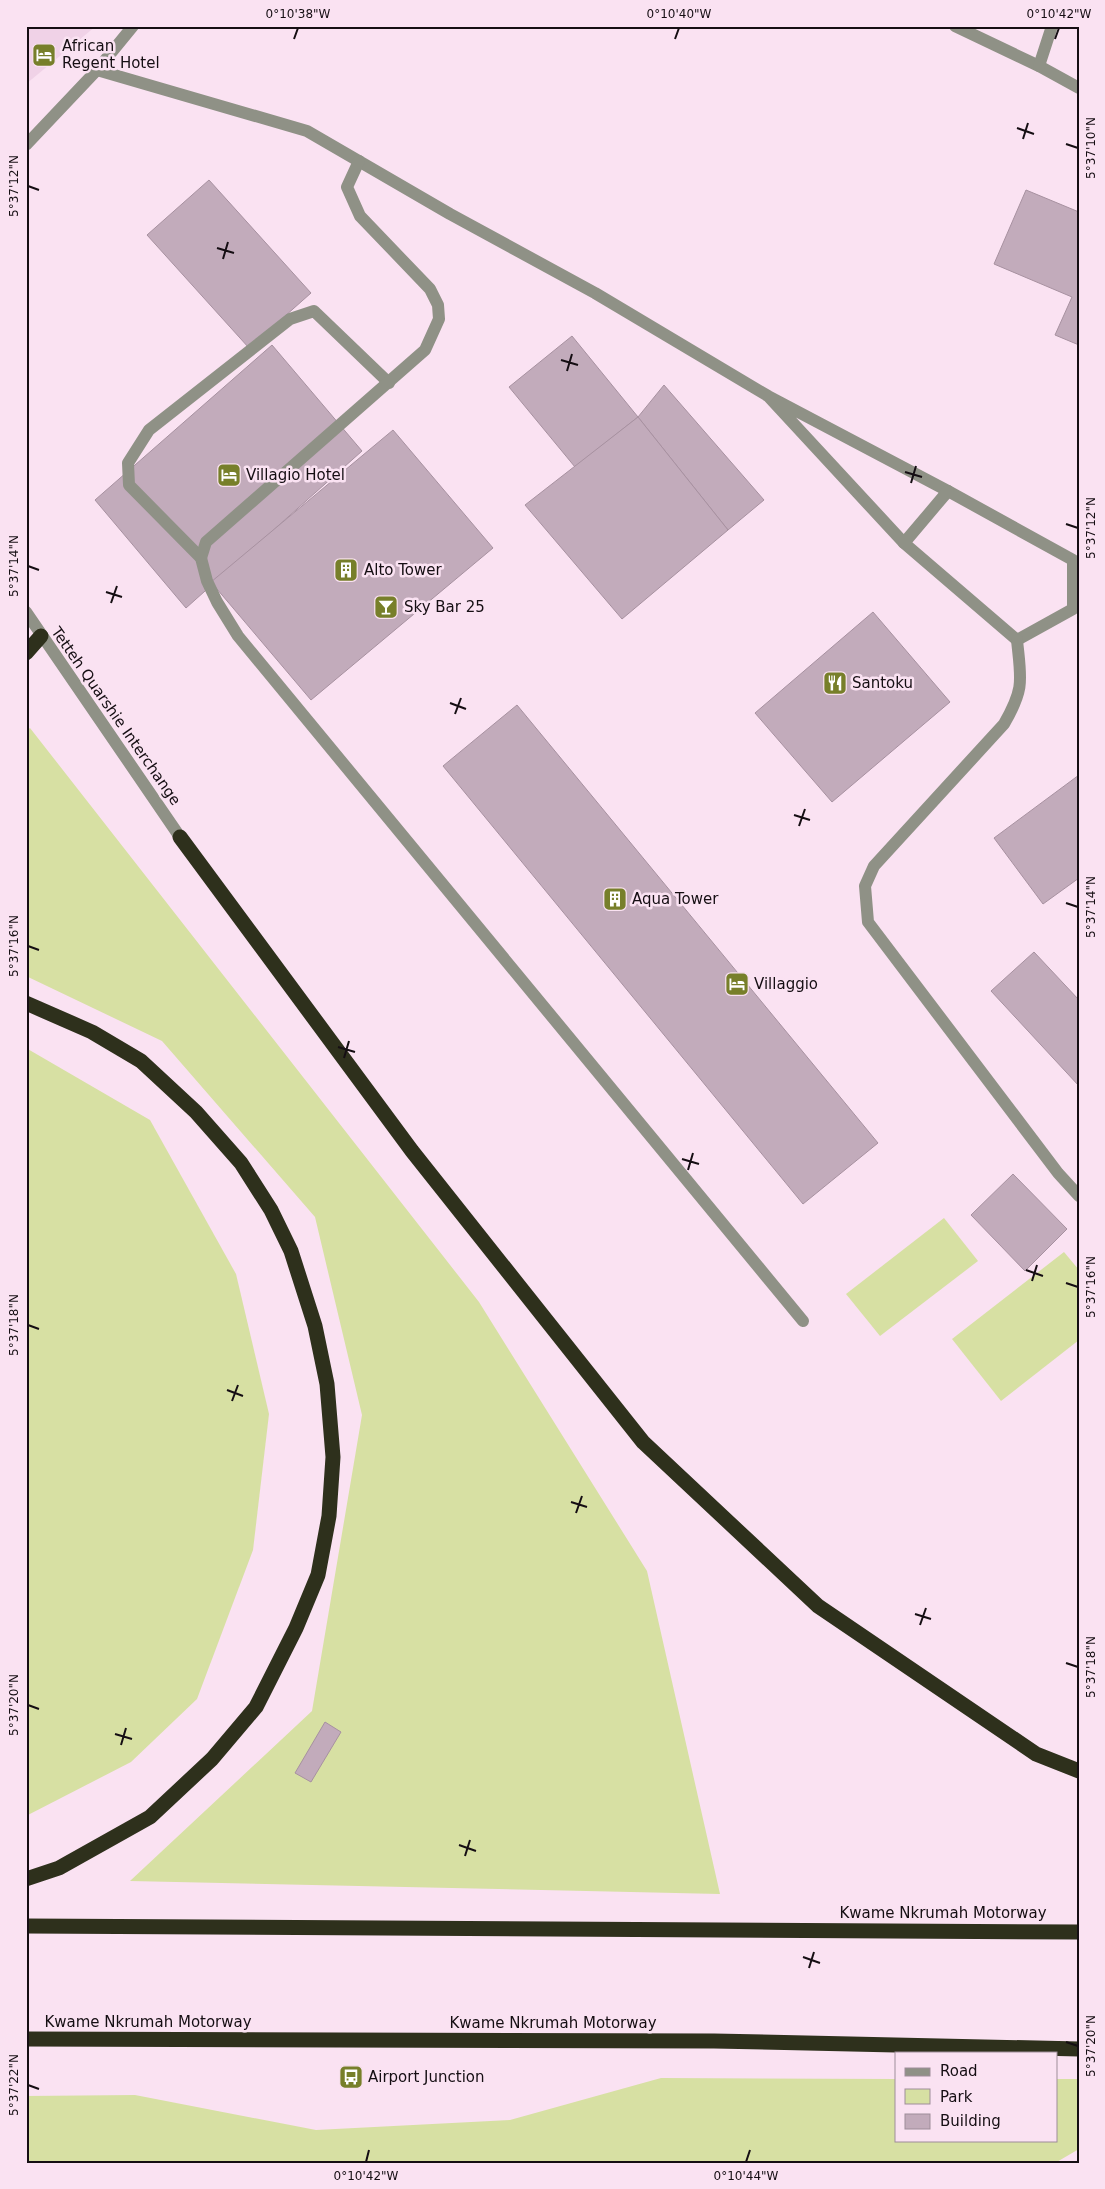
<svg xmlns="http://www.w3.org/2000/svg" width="1105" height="2189" font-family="'DejaVu Sans',sans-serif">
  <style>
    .built { fill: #f0d2e7 }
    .green { fill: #d7e0a3 }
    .building { fill: #c2abbb; stroke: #a791a0 }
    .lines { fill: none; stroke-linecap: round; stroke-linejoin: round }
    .minor { stroke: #8f9186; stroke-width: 12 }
    .highway { stroke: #2e301c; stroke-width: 15 }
    .ticks { fill: none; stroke: #150e13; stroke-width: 2 }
    .labels { text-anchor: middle; stroke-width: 5; stroke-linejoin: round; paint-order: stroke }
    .poi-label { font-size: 15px; fill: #150e13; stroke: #fae2f2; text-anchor: start }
    .street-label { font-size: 15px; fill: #150e13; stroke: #fae2f2 }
    .neatline { fill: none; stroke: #150e13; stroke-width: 2 }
    .ticks-label { font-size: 12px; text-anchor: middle; fill: #150e13 }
  </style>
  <rect width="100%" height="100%" fill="#fae2f2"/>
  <path class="built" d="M26,26H96L26,84Z"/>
  <g class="green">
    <path d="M30,728L479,1302L647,1571L720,1894L130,1881L312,1711L362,1415L315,1217L162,1041L26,976V731Z"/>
    <path d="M26,1048L150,1120L236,1274L269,1414L253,1550L197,1699L131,1762L26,1816Z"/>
    <path d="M944,1218L978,1261L880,1336L846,1294Z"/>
    <path d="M1064,1252L1079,1270V1340L1001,1401L952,1339Z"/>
    <path d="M661,2078L896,2079V2140H1056V2079H1079V2149L1055,2163H26V2096L135,2095L316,2130L510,2120Z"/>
  </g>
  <g class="building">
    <path d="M209,180L311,293L249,348L147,235Z"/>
    <path d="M1026,190L1079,212V345L1055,335L1072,297L994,264Z"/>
    <path d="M572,336L638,417L575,467L509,387Z"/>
    <path d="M272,345L362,451L186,608L95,500Z"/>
    <path d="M664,385L764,500L728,530L638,417Z"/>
    <path d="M638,417L728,530L622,619L525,505Z"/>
    <path d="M393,430L493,548L311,700L211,582Z"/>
    <path d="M873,612L950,702L832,802L755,713Z"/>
    <path d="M517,705L878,1143L803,1204L443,766Z"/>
    <path d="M1079,775V878L1043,904L994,838Z"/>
    <path d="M1034,952L1079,1000V1086L991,991Z"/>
    <path d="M1013,1174L1067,1229L1025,1271L971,1215Z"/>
    <path d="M325,1722L341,1732L311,1782L295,1773Z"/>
  </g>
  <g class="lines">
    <g class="minor">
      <path d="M955,26L1039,66L1079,88"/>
      <path d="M1039,66L1052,26"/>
      <path d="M97,70L307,131L450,214L595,293L768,396L904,543L1017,640L1073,609V560L948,491L768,396"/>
      <path d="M26,145L97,70L133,26"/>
      <path d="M389,383L314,311L290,319L149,430L128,463L129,485L201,558L207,581L217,602L238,636L803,1321"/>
      <path d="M904,543L948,491"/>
      <path d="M201,558L206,542L425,350L439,319L438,305L430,289L360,216L347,187L359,161"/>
      <path d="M26,612L180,837"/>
      <path d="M1017,640C1021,680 1025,688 1004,724L874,866L865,886L868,922L1058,1173L1079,1196"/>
    </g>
    <g class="highway">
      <path d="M26,653L41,636"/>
      <path d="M180,837L412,1151L643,1442L818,1606L1036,1754L1079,1771"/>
      <path d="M26,1003L92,1032L141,1061L196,1112L241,1163L271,1210L291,1251L315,1326L327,1384L333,1457L329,1516L318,1575L296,1628L256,1707L212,1759L150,1817L59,1868L26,1879"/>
      <path d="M26,1926L1079,1932"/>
      <path d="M26,2039L714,2041L1079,2049"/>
    </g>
  </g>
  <path class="ticks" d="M294,39L298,28M675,39L679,28M1055,39L1059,28M1017,128L1034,134M1023,139L1028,123M1066,144L1078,148M28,186L39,190M217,248L234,253M223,259L228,242M561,360L578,365M567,371L572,354M905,472L922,477M911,483L916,466M1066,524L1078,528M28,566L39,570M106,592L122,597M111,603L117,586M450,703L466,709M455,714L461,698M794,815L810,820M799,826L805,809M1066,903L1078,907M28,946L39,950M338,1047L355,1052M344,1058L349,1041M682,1159L699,1164M688,1170L693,1153M1026,1270L1043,1276M1032,1281L1037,1265M1066,1283L1078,1287M28,1325L39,1329M227,1390L243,1396M232,1401L238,1385M571,1502L587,1507M576,1513L582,1496M915,1614L931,1619M920,1625L926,1608M1066,1663L1078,1667M28,1705L39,1709M115,1734L132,1739M121,1745L126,1728M459,1845L476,1851M465,1856L470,1840M803,1957L820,1963M809,1968L814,1952M1066,2042L1078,2046M28,2085L39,2089M366,2162L369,2150M746,2162L750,2150"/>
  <defs>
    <g id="hotel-square" transform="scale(1.25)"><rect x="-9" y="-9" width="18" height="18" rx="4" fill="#777f2a" stroke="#fae2f2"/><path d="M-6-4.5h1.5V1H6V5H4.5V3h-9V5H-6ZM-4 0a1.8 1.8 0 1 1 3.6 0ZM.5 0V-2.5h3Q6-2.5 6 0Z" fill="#fff"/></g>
    <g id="building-square" transform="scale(1.25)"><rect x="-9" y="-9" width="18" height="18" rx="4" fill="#777f2a" stroke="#fae2f2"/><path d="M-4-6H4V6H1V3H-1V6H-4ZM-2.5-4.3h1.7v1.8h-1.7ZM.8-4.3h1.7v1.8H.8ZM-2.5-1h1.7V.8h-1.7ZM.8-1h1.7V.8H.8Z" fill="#fff"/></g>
    <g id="bar-square" transform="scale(1.25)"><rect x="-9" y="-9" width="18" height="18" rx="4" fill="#777f2a" stroke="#fae2f2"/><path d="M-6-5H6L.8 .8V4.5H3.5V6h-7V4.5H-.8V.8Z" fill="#fff"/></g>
    <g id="restaurant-square" transform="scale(1.25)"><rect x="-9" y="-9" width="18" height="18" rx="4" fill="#777f2a" stroke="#fae2f2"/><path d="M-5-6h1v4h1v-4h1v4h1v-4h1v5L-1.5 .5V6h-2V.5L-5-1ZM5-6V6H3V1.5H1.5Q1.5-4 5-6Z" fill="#fff"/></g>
    <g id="bus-square" transform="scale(1.25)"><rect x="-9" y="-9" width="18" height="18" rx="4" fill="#777f2a" stroke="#fae2f2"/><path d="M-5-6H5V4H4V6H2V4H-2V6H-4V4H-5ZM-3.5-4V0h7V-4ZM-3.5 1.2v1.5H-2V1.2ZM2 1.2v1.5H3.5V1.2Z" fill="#fff"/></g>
  </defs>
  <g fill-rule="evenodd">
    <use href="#hotel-square" x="44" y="55"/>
    <use href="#hotel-square" x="229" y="475"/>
    <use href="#building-square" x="346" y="570"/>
    <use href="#bar-square" x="386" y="607"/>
    <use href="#restaurant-square" x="835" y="683"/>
    <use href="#building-square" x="615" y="899"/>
    <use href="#hotel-square" x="737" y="984"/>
    <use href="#bus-square" x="351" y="2077"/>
  </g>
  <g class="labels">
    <g class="poi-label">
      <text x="62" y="51">African<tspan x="62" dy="17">Regent Hotel</tspan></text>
      <text x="246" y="480">Villagio Hotel</text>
      <text x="364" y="575">Alto Tower</text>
      <text x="404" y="612">Sky Bar 25</text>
      <text x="852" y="688">Santoku</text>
      <text x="632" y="904">Aqua Tower</text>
      <text x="754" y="989">Villaggio</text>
      <text x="368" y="2082">Airport Junction</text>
    </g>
    <g class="street-label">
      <text transform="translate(116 716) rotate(55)" y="5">Tetteh Quarshie Interchange</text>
      <text x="943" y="1918">Kwame Nkrumah Motorway</text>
      <text x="148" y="2027">Kwame Nkrumah Motorway</text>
      <text x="553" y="2028">Kwame Nkrumah Motorway</text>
    </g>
  </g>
  <rect width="1105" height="2189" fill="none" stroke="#fae2f2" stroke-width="55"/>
  <rect x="895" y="2052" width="162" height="90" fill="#fae2f2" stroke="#9e8d99"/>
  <rect x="905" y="2068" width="25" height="8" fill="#8f9186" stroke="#9e8d99"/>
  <text x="940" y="2076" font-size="15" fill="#150e13">Road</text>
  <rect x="905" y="2089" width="25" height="15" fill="#d7e0a3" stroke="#9e8d99"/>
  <text x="940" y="2102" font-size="15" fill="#150e13">Park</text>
  <rect x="905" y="2114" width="25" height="15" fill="#c2abbb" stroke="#9e8d99"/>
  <text x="940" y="2126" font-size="15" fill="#150e13">Building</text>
  <rect x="28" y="28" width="1050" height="2134" class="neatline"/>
  <g class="ticks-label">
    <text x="298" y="18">0°10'38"W</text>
    <text x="679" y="18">0°10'40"W</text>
    <text x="1059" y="18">0°10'42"W</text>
    <text transform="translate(1091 148) rotate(-90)" y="4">5°37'10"N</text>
    <text transform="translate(14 186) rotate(-90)" y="4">5°37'12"N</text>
    <text transform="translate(1091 528) rotate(-90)" y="4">5°37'12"N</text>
    <text transform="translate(14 566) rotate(-90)" y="4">5°37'14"N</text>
    <text transform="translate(1091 907) rotate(-90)" y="4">5°37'14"N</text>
    <text transform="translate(14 946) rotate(-90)" y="4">5°37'16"N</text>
    <text transform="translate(1091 1287) rotate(-90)" y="4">5°37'16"N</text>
    <text transform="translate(14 1325) rotate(-90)" y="4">5°37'18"N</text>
    <text transform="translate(1091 1667) rotate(-90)" y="4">5°37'18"N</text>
    <text transform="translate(14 1705) rotate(-90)" y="4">5°37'20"N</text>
    <text transform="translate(1091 2046) rotate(-90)" y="4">5°37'20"N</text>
    <text transform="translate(14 2085) rotate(-90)" y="4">5°37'22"N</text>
    <text x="366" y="2180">0°10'42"W</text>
    <text x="746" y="2180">0°10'44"W</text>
  </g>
</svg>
